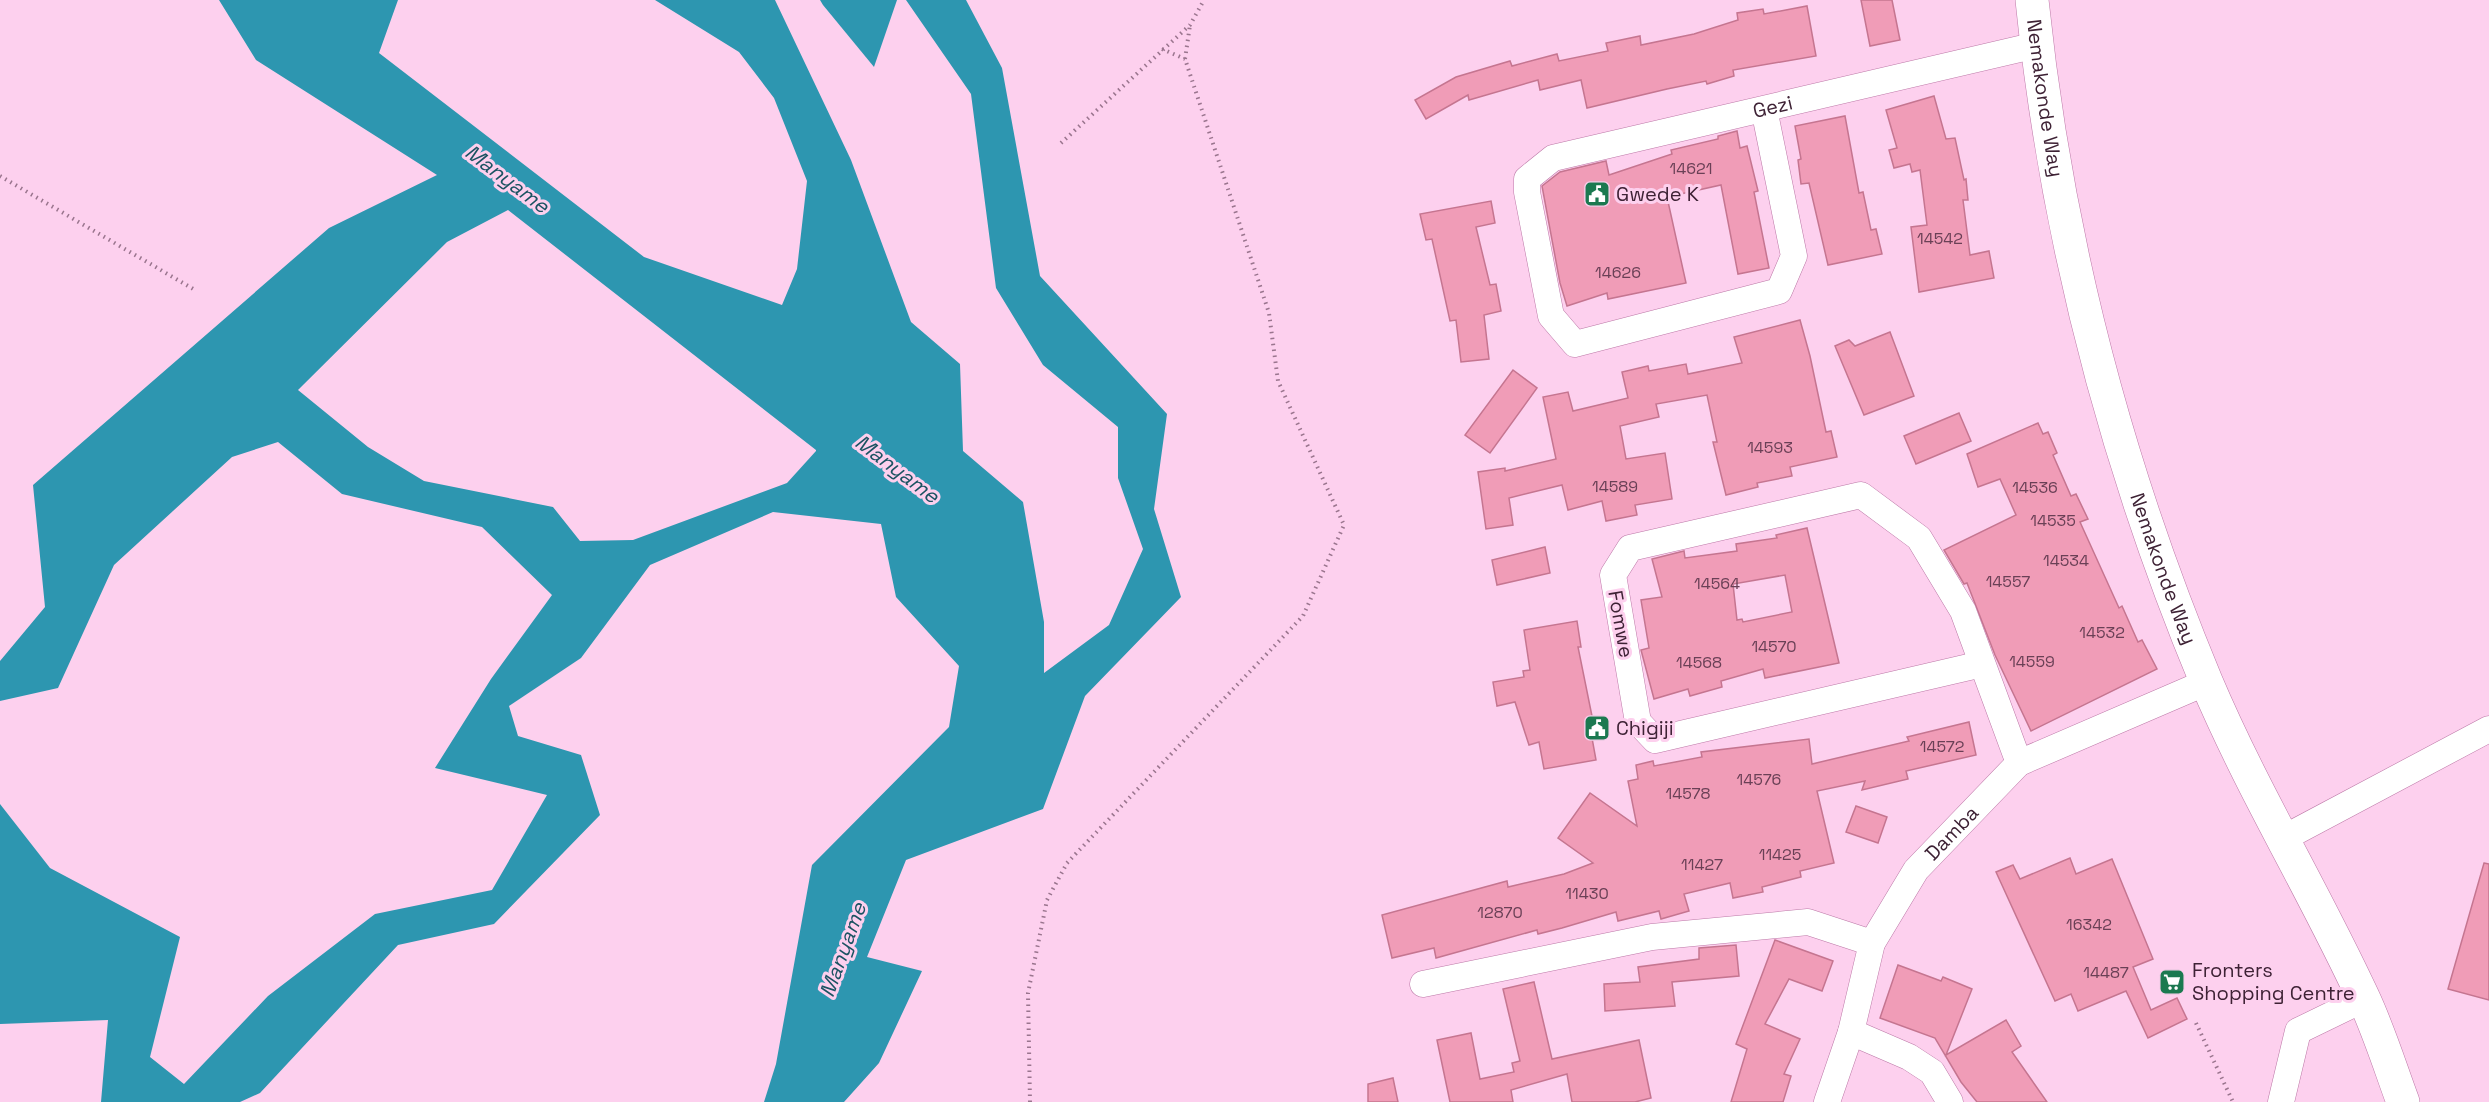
<svg xmlns="http://www.w3.org/2000/svg" width="2489" height="1102" font-family="'Space Grotesk',sans-serif">
  <style>
    .water { fill: #2d96b0; fill-rule: evenodd }
    .building { fill: #f09cb7; stroke: #c57590; stroke-width: 1.5; fill-rule: evenodd }
    .lines { fill: none; stroke-linecap: round; stroke-linejoin: round }
    .minor-casing { stroke: #bc78a7; stroke-width: 27 }
    .tertiary-casing { stroke: #bc78a7; stroke-width: 34 }
    .path { stroke: #9a758e; stroke-width: 4; stroke-dasharray: 1.5 4.5; stroke-linecap: butt }
    .minor { stroke: #fff; stroke-width: 26 }
    .tertiary { stroke: #fff; stroke-width: 33 }
    .labels { text-anchor: middle; stroke-width: 6; stroke-linejoin: round; paint-order: stroke }
    .number-label { font-size: 16px; fill: #6a4056 }
    .street-label { font-size: 20px; fill: #3e2235; stroke: #fdd0ee }
    .poi-label { font-size: 20px; fill: #3e2235; stroke: #fdd0ee; text-anchor: start }
    .water-label { font-size: 21px; font-style: italic; fill: #1b5362; stroke: #fdd0ee }
  </style>
  <rect width="100%" height="100%" fill="#fdd0ee"/>
  <g class="water">
    <path d="M219,0H398L379,53L644,257L782,305L797,269L807,181L774,98L739,52L655,0H775L851,160L911,322L960,364L963,451L1023,502L1044,622V673L1109,625L1143,549L1118,478V427L1043,365L996,288L971,94L906,0H966L1002,68L1040,276L1167,414L1154,509L1181,597L1085,696L1043,809L906,860L867,957L922,971L879,1063L844,1102H764L776,1064L812,865L949,727L959,666L896,597L881,524L773,512L650,565L581,658L509,706L518,736L581,755L600,815L494,924L398,945L260,1093L240,1102H101L108,1020L0,1024V804L50,868L180,937L150,1057L184,1084L268,996L375,914L492,890L547,795L435,768L491,679L552,595L482,527L342,494L278,442L232,457L114,565L58,688L0,701V661L45,607L33,485L329,228L437,175L256,60ZM508,210L816,450V451L787,483L633,540L580,541L553,507L424,481L368,447L298,390L447,242Z"/>
    <path d="M820,0H897L874,67L823,5Z"/>
  </g>
  <g class="building">
    <path d="M1861,0H1892L1900,40L1870,46Z"/>
    <path d="M1807,6L1816,56L1733,70L1734,76L1707,84L1706,81L1667,89L1587,108L1581,80L1540,90L1538,80L1469,100L1468,95L1426,119L1415,100L1456,77L1510,61L1512,66L1557,54L1559,61L1608,51L1606,43L1640,36L1641,45L1694,34L1738,20L1737,13L1763,9L1764,14Z"/>
    <path d="M1934,96L1946,139L1955,138L1964,180L1966,179L1968,200H1963L1970,255L1989,251L1994,278L1919,292L1911,227L1927,225L1920,170L1912,172L1910,164L1894,168L1889,150L1897,148L1886,110Z"/>
    <path d="M1845,116L1859,193L1863,192L1871,230L1876,229L1882,254L1828,265L1809,183L1801,184L1798,160L1801,159L1795,126Z"/>
    <path d="M1737,131L1740,148L1747,146L1758,191L1754,192L1769,268L1738,274L1721,185L1667,197L1686,283L1608,299L1607,293L1567,306L1560,283L1542,186L1560,172L1606,161L1609,175L1672,154L1671,150L1718,139V136Z"/>
    <path d="M1491,201L1495,223L1476,227L1490,285L1496,284L1501,311L1484,315L1489,359L1461,362L1456,320L1450,321L1432,239L1426,240L1420,214Z"/>
    <path d="M1800,320L1810,356L1826,432L1831,431L1837,457L1790,467L1792,476L1757,483L1758,487L1726,495L1713,442H1717L1707,395L1656,404L1659,417L1620,426L1626,459L1665,453L1672,499L1635,505L1637,515L1606,521L1602,501L1568,510L1562,485L1509,498L1513,525L1486,529L1478,472L1505,468V471L1556,459L1543,397L1568,392L1573,411L1628,398L1622,372L1648,366L1649,371L1686,364L1688,374L1742,363L1734,337Z"/>
    <path d="M1890,332L1914,396L1864,415L1835,346L1849,340L1855,346Z"/>
    <path d="M1513,370L1537,388L1490,453L1465,435Z"/>
    <path d="M1959,413L1971,441L1916,464L1904,436Z"/>
    <path d="M2038,423L2043,434L2048,432L2057,453L2053,455L2071,496L2076,494L2088,519L2080,522L2119,608L2122,606L2138,642L2142,640L2157,669L2031,731L1995,655L1967,583L1964,584L1944,550L2016,515L2000,479L1978,487L1967,454Z"/>
    <path d="M1807,528L1839,663L1765,678L1763,669L1721,681L1722,687L1690,696L1688,689L1654,699L1641,650L1649,648L1641,600L1662,597L1652,559L1684,551L1685,558L1737,551L1736,544L1777,538L1776,535ZM1785,575L1792,612L1743,622L1742,619L1737,620L1733,584Z"/>
    <path d="M1545,547L1550,573L1497,585L1492,560Z"/>
    <path d="M1577,621L1581,647H1578L1594,726L1590,727L1596,760L1544,769L1539,742L1529,745L1515,702L1497,706L1493,682L1524,677L1523,671L1530,670L1524,630Z"/>
    <path d="M1969,722L1976,755L1906,771L1908,779L1862,790L1865,781L1817,791L1834,863L1800,871L1801,877L1762,887L1763,892L1733,898L1730,883L1684,894L1689,911L1661,919L1659,911L1618,921L1616,912L1562,928L1538,934L1537,930L1436,958L1434,948L1392,958L1382,915L1507,881L1508,887L1564,874L1593,863L1558,838L1590,793L1637,826L1628,781L1638,779L1636,765L1653,761L1654,766L1702,757L1701,752L1809,739L1812,764L1909,741L1907,737Z"/>
    <path d="M1856,806L1887,817L1878,843L1846,832Z"/>
    <path d="M2070,858L2076,874L2112,859L2153,959L2133,967L2151,1010L2177,998L2187,1019L2148,1038L2126,991L2078,1011L2071,994L2055,1001L1996,872L2013,865L2020,879Z"/>
    <path d="M2484,863L2489,864V1000L2448,989Z"/>
    <path d="M1775,940L1833,961L1822,991L1789,979L1765,1024L1800,1039L1784,1074L1791,1076L1783,1102H1731L1747,1049L1736,1044Z"/>
    <path d="M1736,945L1739,976L1672,982L1675,1006L1605,1011L1604,984L1640,982L1638,967L1699,959V948Z"/>
    <path d="M1898,965L1941,981L1943,977L1972,989L1946,1055L2006,1020L2021,1046L2012,1052L2047,1102H1977L1961,1082L1935,1038L1880,1018Z"/>
    <path d="M1534,982L1552,1059L1639,1040L1651,1098L1635,1102H1572L1567,1074L1511,1090L1513,1102H1450L1437,1040L1471,1033L1480,1079L1514,1072L1512,1063L1520,1061L1503,989Z"/>
    <path d="M1393,1078L1398,1102H1368V1084Z"/>
  </g>
  <g class="lines">
    <g class="minor-casing">
      <g id="minor">
        <path id="s1" d="M1764,109L1794,256L1779,291L1575,344L1551,316L1527,192V179L1553,158L2037,45"/>
        <path d="M1982,664L1655,740L1638,722L1613,575L1630,548L1861,495L1919,538L1963,611L2019,763"/>
        <path d="M2282,839L2489,729"/>
        <path d="M1423,984L1652,937L1808,922L1872,943"/>
        <path d="M1851,1032L1909,1057L1932,1072L1950,1102"/>
        <path id="s2" d="M1827,1102L1851,1032L1872,943L1916,870L2019,763L2207,682"/>
        <path d="M2281,1102L2298,1031L2364,999"/>
      </g>
    </g>
    <g class="tertiary-casing">
      <g id="tertiary">
        <path id="s3" d="M2032,0C2056,234 2116,465 2206,681C2252,790 2314,891 2363,997C2379,1031 2390,1067 2403,1102"/>
      </g>
    </g>
    <g class="path">
      <path d="M1162,49L1185,59"/>
      <path d="M1061,143L1190,25L1204,0"/>
      <path d="M0,176L195,290"/>
      <path d="M2196,1023L2233,1102"/>
      <path d="M1030,1102L1028,993L1047,900L1067,863L1303,616L1344,525L1278,381L1269,313L1185,59L1190,25"/>
    </g>
    <use href="#minor" class="minor"/>
    <use href="#tertiary" class="tertiary"/>
  </g>
  <defs>
    <g id="civic-square" transform="scale(1.35)"><rect x="-9" y="-9" width="18" height="18" rx="4" fill="#1b7950" stroke="#fdd0ee"/><path d="M-.6-6.5H3V-4.5H.6V-3L4-1V1h2V6H-6V1h2V-1L-.6-3ZM-1.2 2.5V6h2.4V2.5Z" fill="#fff"/></g>
    <g id="supermarket-square" transform="scale(1.35)"><rect x="-9" y="-9" width="18" height="18" rx="4" fill="#1b7950" stroke="#fdd0ee"/><path d="M-6-5.5h2.5l.6 2H6L4.5 2H-2.5L-4.4-4H-6ZM-1.5 3.2a1.3 1.3 0 1 0 .1 0ZM3 3.2a1.3 1.3 0 1 0 .1 0Z" fill="#fff"/></g>
  </defs>
  <g fill-rule="evenodd">
    <use href="#civic-square" x="1597" y="194"/>
    <use href="#civic-square" x="1597" y="728"/>
    <use href="#supermarket-square" x="2172" y="982"/>
  </g>
  <g class="labels">
    <g class="number-label">
      <text x="1691" y="174">14621</text>
      <text x="1940" y="244">14542</text>
      <text x="1618" y="278">14626</text>
      <text x="1770" y="453">14593</text>
      <text x="1615" y="492">14589</text>
      <text x="2035" y="493">14536</text>
      <text x="2053" y="526">14535</text>
      <text x="2066" y="566">14534</text>
      <text x="2008" y="587">14557</text>
      <text x="1717" y="589">14564</text>
      <text x="2102" y="638">14532</text>
      <text x="1774" y="652">14570</text>
      <text x="2032" y="667">14559</text>
      <text x="1699" y="668">14568</text>
      <text x="1942" y="752">14572</text>
      <text x="1759" y="785">14576</text>
      <text x="1688" y="799">14578</text>
      <text x="1780" y="860">11425</text>
      <text x="1702" y="870">11427</text>
      <text x="1587" y="899">11430</text>
      <text x="1500" y="918">12870</text>
      <text x="2089" y="930">16342</text>
      <text x="2106" y="978">14487</text>
    </g>
    <g class="street-label">
      <text dy="7" stroke="none"><textPath href="#s3" startOffset="99">Nemakonde Way</textPath></text>
      <text dy="7" stroke="none"><textPath href="#s1" startOffset="834">Gezi</textPath></text>
      <text dy="7" stroke="none"><textPath href="#s3" startOffset="585">Nemakonde Way</textPath></text>
      <text transform="translate(1621 624) rotate(80)" y="7">Fomwe</text>
      <text dy="7" stroke="none"><textPath href="#s2" startOffset="302">Damba</textPath></text>
    </g>
    <g class="poi-label">
      <text x="1616" y="201">Gwede K</text>
      <text x="1616" y="735">Chigiji</text>
      <text x="2192" y="977">Fronters<tspan x="2192" dy="23">Shopping Centre</tspan></text>
    </g>
    <g class="water-label">
      <text transform="translate(507 179) rotate(37)" y="7">Manyame</text>
      <text transform="translate(897 469) rotate(37)" y="7">Manyame</text>
      <text transform="translate(843 950) rotate(-70)" y="7">Manyame</text>
    </g>
  </g>
</svg>
